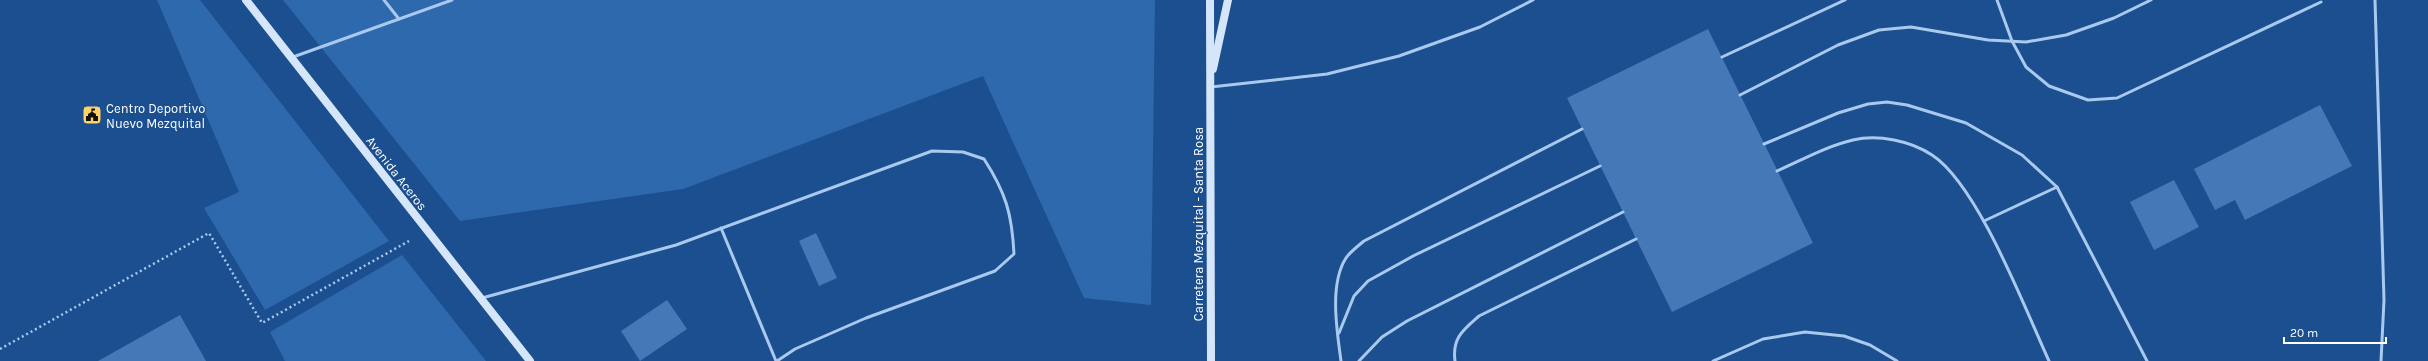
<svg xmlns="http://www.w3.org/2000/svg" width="2428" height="361" font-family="Karla,sans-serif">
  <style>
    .green { fill: #2e69ad }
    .building { fill: #4478b7 }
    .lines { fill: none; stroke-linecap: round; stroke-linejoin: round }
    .path { stroke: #a9c9ee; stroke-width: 2.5; stroke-dasharray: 2 3; stroke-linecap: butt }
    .lane { stroke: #a9c9ee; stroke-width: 3 }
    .secondary { stroke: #d6e6fa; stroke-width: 8 }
    .labels { text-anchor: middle; stroke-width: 3; stroke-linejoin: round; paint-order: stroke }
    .poi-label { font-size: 13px; fill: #fff; stroke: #1b4f8f; text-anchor: start }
    .street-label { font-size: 13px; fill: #fff; stroke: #1b4f8f }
  </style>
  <rect width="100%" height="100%" fill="#1b4f8f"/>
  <g class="green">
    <path d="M157,0H200L389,241L265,310L204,208L239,192Z"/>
    <path d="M283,0H1155L1151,305L1084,298L983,76L683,189L460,221Z"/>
    <path d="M402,255L486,361H285L270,332Z"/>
  </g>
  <g class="building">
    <path d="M1708,29L1813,243L1672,312L1567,98Z"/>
    <path d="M2320,105L2352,166L2245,220L2235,200L2215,210L2194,169Z"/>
    <path d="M2174,180L2199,227L2154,250L2130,202Z"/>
    <path d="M816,233L837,278L819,286L799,241Z"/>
    <path d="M667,300L687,329L640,361L621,331Z"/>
    <path d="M180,315L206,361H98Z"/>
  </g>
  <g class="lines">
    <path class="path" d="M0,349L209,233L262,323L409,241"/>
    <g class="lane">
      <path d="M384,0L399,19"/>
      <path d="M1997,0L2012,41L2026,67L2049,86L2088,100L2117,98L2321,2"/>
      <path d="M2375,0L2384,300L2381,361"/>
      <path d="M293,57L452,0"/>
      <path d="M1722,57L1845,0"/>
      <path d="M1211,87L1327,74L1399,56L1480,27L1533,0"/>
      <path d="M1740,95L1838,45L1879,30L1911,27L1988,40L2026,42L2066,35L2114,18L2151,0"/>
      <path d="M1764,144L1838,113L1868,104L1887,102L1907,105L1966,123L2022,155L2057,187L2147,361"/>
      <path d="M1777,171C1802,160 1827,146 1853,140C1878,134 1911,141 1932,155C1978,185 2025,309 2049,361"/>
      <path d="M1984,221L2057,187"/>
      <path d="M721,228L776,361"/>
      <path d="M482,298L676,245L932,151L963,152L984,159C1006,193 1012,214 1014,254L995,271L866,318L795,349L777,361"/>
      <path d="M1339,333L1354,296L1368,281L1415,255L1600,166"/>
      <path d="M1341,361C1337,331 1329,284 1346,258C1350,252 1358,246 1364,241L1582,129"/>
      <path d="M1359,361L1382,337L1407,321L1623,212"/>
      <path d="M1455,361C1452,338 1463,330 1479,316L1636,239"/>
      <path d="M1713,361L1763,339L1805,332L1844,336L1870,345L1897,361"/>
    </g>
    <g class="secondary">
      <path d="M246,0L530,361"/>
      <path d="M1210,0L1211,361"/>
      <path d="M1213,69L1228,0"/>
    </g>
  </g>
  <defs>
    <g id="civic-square" transform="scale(1)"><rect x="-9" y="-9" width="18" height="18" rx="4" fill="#ffd166" stroke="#1b4f8f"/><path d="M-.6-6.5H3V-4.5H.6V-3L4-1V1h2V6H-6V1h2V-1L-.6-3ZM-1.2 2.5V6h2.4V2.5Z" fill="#111"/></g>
  </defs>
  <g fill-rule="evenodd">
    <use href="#civic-square" x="92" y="115"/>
  </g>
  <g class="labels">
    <g class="poi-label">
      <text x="106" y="113">Centro Deportivo<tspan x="106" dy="15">Nuevo Mezquital</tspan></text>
    </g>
    <g class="street-label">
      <text transform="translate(397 173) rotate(52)" y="5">Avenida Aceros</text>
      <text transform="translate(1198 224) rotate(-90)" y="5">Carretera Mezquital - Santa Rosa</text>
    </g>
  </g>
  <path d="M2284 337v6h102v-6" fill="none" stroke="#ffffff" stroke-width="2"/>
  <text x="2290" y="337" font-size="12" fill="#ffffff" stroke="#1b4f8f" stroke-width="3" paint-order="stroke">20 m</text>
</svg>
